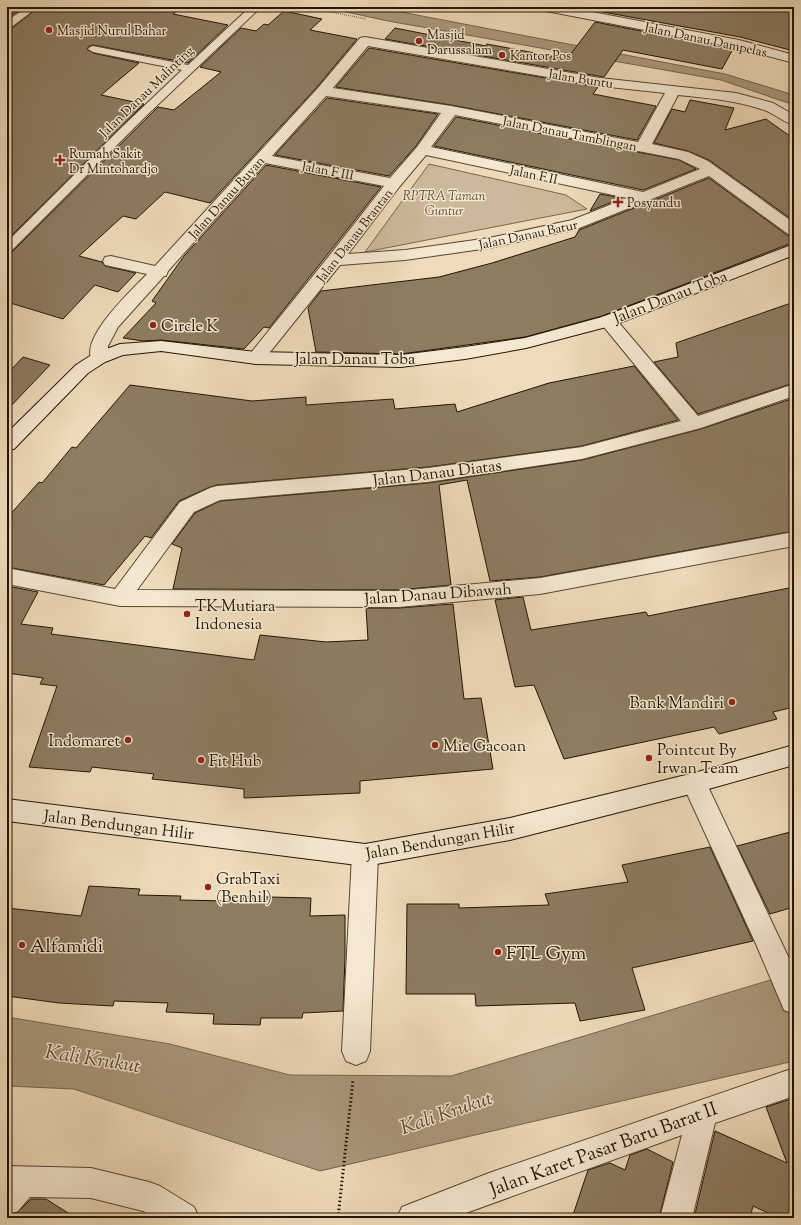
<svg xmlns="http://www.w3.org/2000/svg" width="801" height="1225" font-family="'Sorts Mill Goudy',serif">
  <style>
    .green { fill: #ccb99b; stroke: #78674e }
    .water { fill: #aa987b; stroke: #74644b }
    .building { fill: #8d7c62; stroke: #231502 }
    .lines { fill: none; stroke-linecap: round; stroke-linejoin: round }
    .lane-casing { stroke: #564630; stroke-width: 2 }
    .street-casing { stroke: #564630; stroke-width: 2 }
    .secondary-casing { stroke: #231502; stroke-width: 2 }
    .path-far1 { stroke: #231502; stroke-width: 1.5; stroke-dasharray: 0.5 1.5; stroke-linecap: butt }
    .path { stroke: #231502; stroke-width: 3; stroke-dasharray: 1.5 2.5; stroke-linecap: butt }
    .lane { fill: #f5e8d2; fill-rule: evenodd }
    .street { fill: #f5e8d2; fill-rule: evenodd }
    .secondary { fill: #f5e8d2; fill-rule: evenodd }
    .poi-dot { fill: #8f2418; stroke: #f5e8d2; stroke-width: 1.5 }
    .labels { text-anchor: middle; stroke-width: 3; stroke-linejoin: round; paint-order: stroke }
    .far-poi-label { font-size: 13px; fill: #231502; stroke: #f5e8d2; text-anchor: start }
    .far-street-label { font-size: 13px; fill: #231502; stroke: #f5e8d2 }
    .far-park-label { font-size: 13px; font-style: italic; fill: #5e4e38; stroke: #f5e8d2 }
    .street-label { font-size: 16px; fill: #231502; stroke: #f5e8d2 }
    .poi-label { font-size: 16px; fill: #231502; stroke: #f5e8d2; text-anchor: start }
    .near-poi-label { font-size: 19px; fill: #231502; stroke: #f5e8d2; text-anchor: start }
    .near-street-label { font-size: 19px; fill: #231502; stroke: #f5e8d2 }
    .near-water-label { font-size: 20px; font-style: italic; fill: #594932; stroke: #f5e8d2 }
  </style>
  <rect width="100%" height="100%" fill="#efdbba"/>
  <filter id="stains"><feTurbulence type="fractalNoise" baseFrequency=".005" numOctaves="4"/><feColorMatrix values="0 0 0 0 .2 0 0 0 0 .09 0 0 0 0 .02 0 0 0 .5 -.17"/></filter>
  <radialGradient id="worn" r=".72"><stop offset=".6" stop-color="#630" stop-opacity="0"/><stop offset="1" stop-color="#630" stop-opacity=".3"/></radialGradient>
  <path class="green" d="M429,164L566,195L587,209L365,252Z"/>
  <g class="water">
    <path d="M323,7H375L725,74L794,95V105L721,80L388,21Z"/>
    <path d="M787,975H794V1061L320,1171L74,1089L7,1086V1017L170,1044L290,1075L451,1076Z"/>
  </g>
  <g class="building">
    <path d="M7,7H24L7,19Z"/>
    <path d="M39,7H182L173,14L228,25L188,63L93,45L89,46L87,49L93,53L139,63L101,95L144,104L7,240V30L11,29Z"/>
    <path d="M607,7H777L794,11V51L740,37L603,12Z"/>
    <path d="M284,11L322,19L310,30L357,39L317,87L210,203L165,192L136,219L123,216L79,256L102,262L105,266L136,273L118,292L95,285L63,319L7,302V253L12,252L158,107L174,110L221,72L200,67L241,28L256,31L264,24L268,25Z"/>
    <path d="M595,22L733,49L722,69L623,50L604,77L385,39L395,28L486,46L487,44L567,59Z"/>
    <path d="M369,48L598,87L593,94L656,106L637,140L451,105L336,87Z"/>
    <path d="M327,98L438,114L416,146L389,176L275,155Z"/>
    <path d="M690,100L734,108L725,130L766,119L794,139V221L709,160L688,151L654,143L672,109L685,112Z"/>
    <path d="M456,117L679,160L696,169L643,190L434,146Z"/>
    <path d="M266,165L381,187L269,328L264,327L244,349L161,340L143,341L123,338L156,303L152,301L184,256Z"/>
    <path d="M709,178L787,235L794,237V242L602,316L525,337L401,354L316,352L308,308L321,291L439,277L492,263L575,237L579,230Z"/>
    <path d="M600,194L622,198L590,211Z"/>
    <path d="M794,302V383L698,414L654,362L678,357L676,343Z"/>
    <path d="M23,357L50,365L7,410V374Z"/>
    <path d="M634,366L678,420L582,446L428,467L217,485L210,487L179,501L151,538L145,536L104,585L7,567V518L39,482L42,483L72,447L76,448L130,385L252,401L306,397V405L393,399L395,409L455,404L457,412L549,383Z"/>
    <path d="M794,398V531L540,577L490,581L467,480L439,485L451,585L399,590L173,589L182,548L172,544L195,513L220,501L428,483L582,460L701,429Z"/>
    <path d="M7,586L38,592L21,624L53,628L51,634L254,660L260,635L326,642L368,640L366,608H399L453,604L464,699L481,698L493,769L360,781V793L244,798V789L152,779L154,774L92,767L90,772L29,767L57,686L40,684L43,678L7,673Z"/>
    <path d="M794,587V707L773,712L777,719L719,734L714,727L564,759L534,685L515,687L495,600L523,597L531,630L646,612L648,616Z"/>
    <path d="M794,831V907L770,914L737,846Z"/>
    <path d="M710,847L753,941L632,968L645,1010L580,1021L575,1003L476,1006L475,994H406L407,904H459V908L549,905L545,894L628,882L622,865Z"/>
    <path d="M89,886L140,889L138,895L181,896L180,900L228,901L229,896L311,898L310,916L345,915V957L343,1011L303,1013L302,1018H261L260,1025L213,1024L214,1014L166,1012L168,1003L114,1001L113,1006L59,1003L7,996V908L81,916Z"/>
    <path d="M794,1098V1218H779L753,1206L750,1218H694L715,1131L787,1163L766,1107Z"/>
    <path d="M647,1149L673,1162L659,1218H572L588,1170L610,1163L625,1170L630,1155Z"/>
    <path d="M31,1199H46L76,1218H12Z"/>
  </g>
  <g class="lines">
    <g class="lane-casing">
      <g id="lane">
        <path d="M27,7H38L10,28L7,29V21Z"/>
        <path d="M250,7H261L148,114L11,251L7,252V242L122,127L182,70L93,52L88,49L90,47L93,46L188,65Z"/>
      </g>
    </g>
    <g class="street-casing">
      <g id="street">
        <path d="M540,7H566L739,40L794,55V63L738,48L546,11L541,10Z"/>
        <path d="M365,37L600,78L736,93L773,103L794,115V125C782,122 773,112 761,109C734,100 706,98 678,95L652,144L688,152L708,161L794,223V236L788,234L709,176L577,229L489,248L405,260L340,265L262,362L256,364L250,362L247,358L250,354L329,256L384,186L265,163L168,271L166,276H164L118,327L108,346V358L105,362L99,364L93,362C77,340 132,290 147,274L105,265L103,261L105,257L111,256L155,266L318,88L360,38ZM368,46L600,86L665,93L638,142L451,106L333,88ZM326,96L441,113L417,147L390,178L272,156ZM455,115L679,159L700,169L643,192L431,147ZM426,155L627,198L572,220L489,238L405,250L348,254L400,186Z"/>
        <path d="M608,316L614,317L698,416L794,384V396L701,428L582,459L428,482L220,500L194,512L137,590L399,591L540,578L794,532V546L540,594L399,607L120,606L7,584V568L115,589L180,502L210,488L217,486L428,468L582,447L681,421L599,321L602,317Z"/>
        <path d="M694,773L703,776L794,969V1014L784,1010L756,944L682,783L685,776Z"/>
        <path d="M365,844L374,847L378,855L370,1051L366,1061L356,1065L346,1061L342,1051L352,855L356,847Z"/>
        <path d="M794,1068V1096L715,1123L692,1218H660L682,1135L452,1218H397L402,1207L489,1173Z"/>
        <path d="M7,1166L91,1168L149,1182L160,1186L194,1207L199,1218H154L143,1211L91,1198L30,1197L18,1211L7,1215Z"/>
      </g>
    </g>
    <g class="secondary-casing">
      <g id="secondary">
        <path d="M794,244V255L614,325L526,348L465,359L401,367L256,364L161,351L123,355L105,362L88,373L14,449L7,450V433L76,365L93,354L120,344L161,341L256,352L401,355L465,347L525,338L602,317Z"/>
        <path d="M794,745V765L694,793L510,840L365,866L7,821V799L365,844L510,818L694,773Z"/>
      </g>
    </g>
    <path class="path-far1" d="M307,7L366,19"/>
    <path class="path" d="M338,1218L353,1080"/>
    <use href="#lane" class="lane"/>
    <use href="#street" class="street"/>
    <use href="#secondary" class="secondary"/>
  </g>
  <g class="poi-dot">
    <circle cx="49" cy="30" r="4"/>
    <circle cx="419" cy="41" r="4"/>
    <circle cx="502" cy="55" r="4"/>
    <path d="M58 154h4v4h4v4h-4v4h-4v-4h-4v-4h4z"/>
    <path d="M616 196h4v4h4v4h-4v4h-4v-4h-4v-4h4z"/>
    <circle cx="153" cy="325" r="4"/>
    <circle cx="187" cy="614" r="4"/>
    <circle cx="732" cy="702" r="4"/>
    <circle cx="128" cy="740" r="4"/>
    <circle cx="435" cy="745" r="4"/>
    <circle cx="649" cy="758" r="4"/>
    <circle cx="201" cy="760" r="4"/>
    <circle cx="208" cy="887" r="4"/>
    <circle cx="22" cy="945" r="4"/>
    <circle cx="498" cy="952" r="4"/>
  </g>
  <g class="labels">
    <g class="far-poi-label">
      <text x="57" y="35">Masjid Nurul Bahar</text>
      <text x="427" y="39">Masjid<tspan x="427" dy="15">Darussalam</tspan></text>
      <text x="510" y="60">Kantor Pos</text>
      <text x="69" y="158">Rumah Sakit<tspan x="69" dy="15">Dr Mintohardjo</tspan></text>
      <text x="627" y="207">Posyandu</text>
    </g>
    <g class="far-street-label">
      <text transform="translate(706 39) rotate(12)" y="5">Jalan Danau Dampelas</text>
      <text transform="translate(581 78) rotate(9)" y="5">Jalan Buntu</text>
      <text transform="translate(146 91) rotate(-44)" y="5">Jalan Danau Malinting</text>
      <text transform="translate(570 133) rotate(11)" y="5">Jalan Danau Tamblingan</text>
      <text transform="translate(328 170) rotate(11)" y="5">Jalan F III</text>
      <text transform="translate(534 174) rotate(12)" y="5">Jalan F II</text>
      <text transform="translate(226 197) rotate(-48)" y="5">Jalan Danau Buyan</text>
      <text transform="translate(528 234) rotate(-12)" y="5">Jalan Danau Batur</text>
      <text transform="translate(354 235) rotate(-52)" y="5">Jalan Danau Brantan</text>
    </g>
    <g class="far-park-label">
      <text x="444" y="200">RPTRA Taman<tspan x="444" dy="15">Guntur</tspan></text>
    </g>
    <g class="street-label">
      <text transform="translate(670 296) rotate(-21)" y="6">Jalan Danau Toba</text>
      <text x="355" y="364">Jalan Danau Toba</text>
      <text transform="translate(437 472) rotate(-7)" y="6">Jalan Danau Diatas</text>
      <text transform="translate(438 593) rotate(-4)" y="6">Jalan Danau Dibawah</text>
      <text transform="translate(119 824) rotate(7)" y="6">Jalan Bendungan Hilir</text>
      <text transform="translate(440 840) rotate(-10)" y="6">Jalan Bendungan Hilir</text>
    </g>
    <g class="poi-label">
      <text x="161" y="331">Circle K</text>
      <text x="195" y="611">TK Mutiara<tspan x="195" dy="18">Indonesia</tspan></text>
      <text x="724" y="708" text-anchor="end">Bank Mandiri</text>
      <text x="120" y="746" text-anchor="end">Indomaret</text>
      <text x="443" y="751">Mie Gacoan</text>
      <text x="657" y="755">Pointcut By<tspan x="657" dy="18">Irwan Team</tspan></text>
      <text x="209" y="766">Fit Hub</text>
      <text x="216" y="884">GrabTaxi<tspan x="216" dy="18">(Benhil)</tspan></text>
    </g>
    <g class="near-poi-label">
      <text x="30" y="952">Alfamidi</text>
      <text x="506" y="959">FTL Gym</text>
    </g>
    <g class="near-street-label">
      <text transform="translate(603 1148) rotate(-20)" y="7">Jalan Karet Pasar Baru Barat II</text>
    </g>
    <g class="near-water-label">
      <text transform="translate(93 1058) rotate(9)" y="7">Kali Krukut</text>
      <text transform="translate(446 1112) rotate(-19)" y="7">Kali Krukut</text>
    </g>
  </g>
  <rect width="801" height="1225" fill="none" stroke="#efdbba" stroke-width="24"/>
  <rect x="8" y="8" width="785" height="1209" fill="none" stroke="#231502" stroke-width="2"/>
  <rect x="12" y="12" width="777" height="1201" fill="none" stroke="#231502"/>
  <rect width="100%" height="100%" filter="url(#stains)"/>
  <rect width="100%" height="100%" fill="url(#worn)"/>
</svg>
